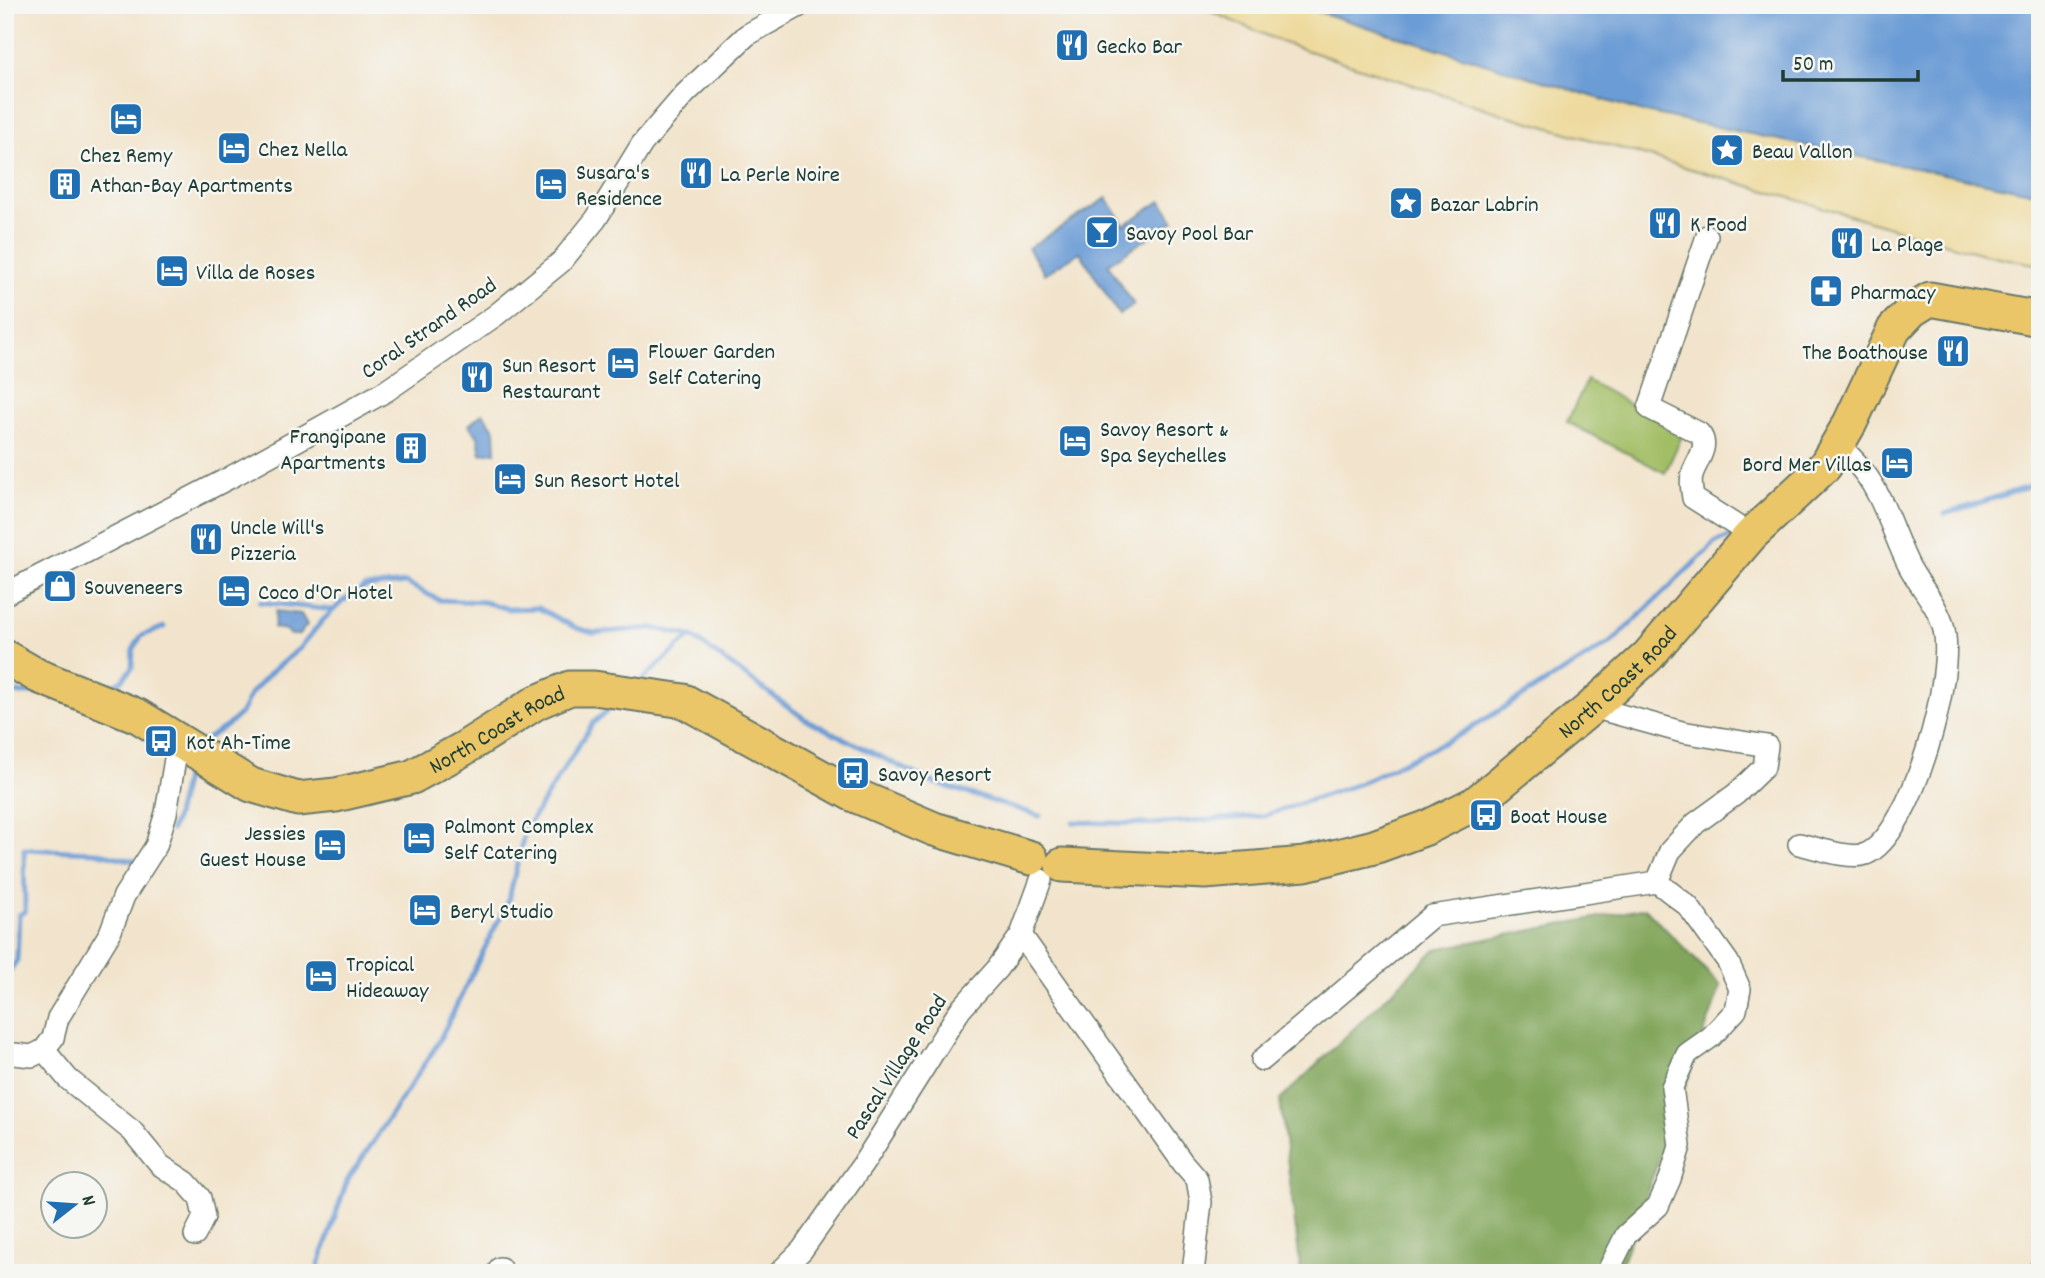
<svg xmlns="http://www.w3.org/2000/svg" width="2045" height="1278" font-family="Dekko,sans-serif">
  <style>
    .green { fill: #a2be65; stroke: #607e4c; stroke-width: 2 }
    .forest { fill: #81a55a; stroke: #507147; stroke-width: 2 }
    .sand { fill: #eeda9e; stroke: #868c69; stroke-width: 2 }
    .water { fill: #6c9cd5; stroke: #466c84; stroke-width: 2 }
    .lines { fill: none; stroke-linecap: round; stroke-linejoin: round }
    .stream { stroke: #6c9cd5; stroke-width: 5 }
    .street-casing { stroke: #697769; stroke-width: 24 }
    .primary-casing { stroke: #697769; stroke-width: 37 }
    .street { stroke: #fff; stroke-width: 21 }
    .primary { stroke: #eac669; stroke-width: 33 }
    .labels { text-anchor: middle; stroke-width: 5; stroke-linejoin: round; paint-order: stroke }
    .poi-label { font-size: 23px; fill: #1f3d34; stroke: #f6f6f2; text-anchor: start }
    .street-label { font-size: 23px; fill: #1f3d34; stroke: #f6f6f2 }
  </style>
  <rect width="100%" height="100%" fill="#f6f6f2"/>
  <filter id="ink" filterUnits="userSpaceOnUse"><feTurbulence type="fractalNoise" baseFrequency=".0143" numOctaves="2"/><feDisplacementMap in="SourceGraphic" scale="14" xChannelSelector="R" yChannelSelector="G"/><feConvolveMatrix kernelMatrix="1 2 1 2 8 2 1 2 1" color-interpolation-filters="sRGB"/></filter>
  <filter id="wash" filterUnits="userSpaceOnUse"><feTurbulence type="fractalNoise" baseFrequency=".00686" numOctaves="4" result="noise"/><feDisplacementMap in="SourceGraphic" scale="28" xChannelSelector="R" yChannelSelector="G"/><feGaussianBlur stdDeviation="1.57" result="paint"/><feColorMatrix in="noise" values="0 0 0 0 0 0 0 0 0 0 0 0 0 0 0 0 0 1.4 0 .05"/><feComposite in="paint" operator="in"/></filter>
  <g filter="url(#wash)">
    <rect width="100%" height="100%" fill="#f2e4cc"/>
    <path class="green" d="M1587,380L1683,434L1665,473L1567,422Z"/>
    <path class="forest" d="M1645,908L1721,986L1618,1273H1301L1280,1100L1436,949Z"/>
    <path class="sand" d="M1196,5H1296L1640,111L2040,194V265L1983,254L1506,115L1281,42Z"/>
    <g class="water">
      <path d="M1296,5H2040V194L1640,111Z"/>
      <path d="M1107,198L1124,225L1161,201L1174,221L1108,264L1134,305L1119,315L1080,252L1045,274L1028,248Z"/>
      <path d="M483,413L495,430L496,452L481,454L478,437L469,425Z"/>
      <path d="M276,611L301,614L307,625L299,635H290L287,630L274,628Z"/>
    </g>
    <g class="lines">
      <g class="stream">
        <path d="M1945,514L2040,483"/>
        <path d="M260,602L333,610"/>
        <path d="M642,680L691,636"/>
        <path d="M105,689L122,680L132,668L133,650L141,636L164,627"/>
        <path d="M5,693H41"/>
        <path d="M203,741L227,726L241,713L251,693L272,671L300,648L323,620L343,601L365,587L406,583L439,600L484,602L508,609L538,608L576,628L594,633L653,628L691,636L805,719L929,781L1040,816"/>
        <path d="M1073,822L1150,824L1263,816L1358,784L1461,734L1613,641L1716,542L1731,537"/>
        <path d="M171,830L175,820L189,762"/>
        <path d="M5,978L17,960L19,915L25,911L24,849L95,852L139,862"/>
        <path d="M316,1273L347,1181L437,1045L509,899L525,830L593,723L613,706"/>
      </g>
    </g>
  </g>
  <g filter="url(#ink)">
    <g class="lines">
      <g class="street-casing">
        <g id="street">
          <path d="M1707,236L1649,408L1699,433C1711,446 1696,461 1692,475C1690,483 1692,491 1693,498L1751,535"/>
          <path d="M5,594L231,477L386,391L496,315L561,262L596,219L642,144L685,94L747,35L801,5"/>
          <path d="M1799,844C1817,848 1850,860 1866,854C1912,835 1957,671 1943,626C1937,604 1920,587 1909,566C1894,537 1884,497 1863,471C1856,461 1846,453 1838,444"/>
          <path d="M1021,935L1183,1163L1197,1179L1201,1202L1193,1273"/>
          <path d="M44,1050L68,1079L132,1131L160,1165L186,1182L200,1198L204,1217L195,1235"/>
          <path d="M5,1053L32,1056L44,1050L53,1038L58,1018L110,933L124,896L156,846L166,813L176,753L181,741"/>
          <path d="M1262,1060L1432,916L1657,882L1670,851L1696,823L1736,794L1764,767L1767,746L1682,732L1592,707"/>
          <path d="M498,1273L500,1268"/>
          <path d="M779,1273L802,1250L863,1164L960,1010L997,969L1021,935L1041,880"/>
          <path d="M1607,1273L1626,1235L1658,1206L1670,1179L1680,1146L1672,1087L1687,1054L1711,1037L1736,1010L1740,989L1728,962L1688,906L1657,882"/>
          <path d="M2038,1273L2040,1269"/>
        </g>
      </g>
      <g class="primary-casing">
        <g id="primary">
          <path id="s1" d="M5,657L38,676L138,716L251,785L298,799L336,795L412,777L463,749L537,702L570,688H594L684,701L852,794L934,829L1031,858"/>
          <path id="s2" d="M1062,865L1205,872L1305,864L1374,847L1426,828L1476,803L1592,707L1648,656L1751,535L1825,466L1850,423L1894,329L1912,310L1930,299L2040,319"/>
        </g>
      </g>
      <use href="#street" class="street"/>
      <use href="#primary" class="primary"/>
    </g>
  </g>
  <defs>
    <g id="restaurant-square" transform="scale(1.75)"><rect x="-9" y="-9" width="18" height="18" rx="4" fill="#1f6fb2" stroke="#f6f6f2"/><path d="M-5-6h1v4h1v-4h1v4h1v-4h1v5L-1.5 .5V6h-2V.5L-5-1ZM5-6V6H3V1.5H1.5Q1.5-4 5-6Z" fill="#fff"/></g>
    <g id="hotel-square" transform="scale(1.75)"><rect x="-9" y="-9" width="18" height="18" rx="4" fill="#1f6fb2" stroke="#f6f6f2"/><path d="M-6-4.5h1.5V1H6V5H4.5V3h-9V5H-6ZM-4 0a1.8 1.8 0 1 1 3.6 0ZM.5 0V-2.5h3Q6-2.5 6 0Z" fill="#fff"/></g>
    <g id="sight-square" transform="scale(1.75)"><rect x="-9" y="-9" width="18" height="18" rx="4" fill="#1f6fb2" stroke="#f6f6f2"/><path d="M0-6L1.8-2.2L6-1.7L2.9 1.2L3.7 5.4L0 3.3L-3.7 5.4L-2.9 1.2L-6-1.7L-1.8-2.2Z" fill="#fff"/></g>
    <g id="building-square" transform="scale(1.75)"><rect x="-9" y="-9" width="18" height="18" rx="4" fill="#1f6fb2" stroke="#f6f6f2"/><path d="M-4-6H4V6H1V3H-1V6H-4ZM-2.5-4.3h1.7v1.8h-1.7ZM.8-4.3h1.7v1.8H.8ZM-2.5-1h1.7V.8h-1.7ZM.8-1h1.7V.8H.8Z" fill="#fff"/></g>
    <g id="bar-square" transform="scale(1.75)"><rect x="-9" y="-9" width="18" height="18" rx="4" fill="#1f6fb2" stroke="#f6f6f2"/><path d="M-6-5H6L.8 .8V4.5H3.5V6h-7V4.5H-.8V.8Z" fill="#fff"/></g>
    <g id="pharmacy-square" transform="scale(1.75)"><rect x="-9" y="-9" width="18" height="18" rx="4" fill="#1f6fb2" stroke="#f6f6f2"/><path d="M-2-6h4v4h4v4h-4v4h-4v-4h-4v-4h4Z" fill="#fff"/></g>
    <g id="shop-square" transform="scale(1.75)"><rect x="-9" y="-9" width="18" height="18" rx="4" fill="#1f6fb2" stroke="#f6f6f2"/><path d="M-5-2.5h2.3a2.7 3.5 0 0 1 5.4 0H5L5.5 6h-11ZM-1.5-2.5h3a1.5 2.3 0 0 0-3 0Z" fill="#fff"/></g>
    <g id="bus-square" transform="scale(1.75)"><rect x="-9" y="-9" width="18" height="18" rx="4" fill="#1f6fb2" stroke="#f6f6f2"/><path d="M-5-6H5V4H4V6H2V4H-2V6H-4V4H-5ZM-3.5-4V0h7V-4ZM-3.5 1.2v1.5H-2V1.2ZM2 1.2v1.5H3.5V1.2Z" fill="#fff"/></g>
  </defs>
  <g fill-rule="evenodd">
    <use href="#restaurant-square" x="1072" y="45"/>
    <use href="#hotel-square" x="126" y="119"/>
    <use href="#hotel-square" x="234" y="148"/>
    <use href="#sight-square" x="1727" y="150"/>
    <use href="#restaurant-square" x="696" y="173"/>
    <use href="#building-square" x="65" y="184"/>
    <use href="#hotel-square" x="551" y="184"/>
    <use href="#sight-square" x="1406" y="203"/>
    <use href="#restaurant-square" x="1665" y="223"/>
    <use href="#bar-square" x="1102" y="232"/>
    <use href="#restaurant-square" x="1847" y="243"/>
    <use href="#hotel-square" x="172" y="271"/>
    <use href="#pharmacy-square" x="1826" y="291"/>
    <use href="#restaurant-square" x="1953" y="351"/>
    <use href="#hotel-square" x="623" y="363"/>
    <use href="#restaurant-square" x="477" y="377"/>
    <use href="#hotel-square" x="1075" y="441"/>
    <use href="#building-square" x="411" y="448"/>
    <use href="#hotel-square" x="1897" y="463"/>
    <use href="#hotel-square" x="510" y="479"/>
    <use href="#restaurant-square" x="206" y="539"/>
    <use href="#shop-square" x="60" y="586"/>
    <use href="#hotel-square" x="234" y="591"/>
    <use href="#bus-square" x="161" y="741"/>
    <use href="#bus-square" x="853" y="773"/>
    <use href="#bus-square" x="1486" y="815"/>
    <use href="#hotel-square" x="419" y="838"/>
    <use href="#hotel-square" x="330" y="845"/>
    <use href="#hotel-square" x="425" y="910"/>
    <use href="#hotel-square" x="321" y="976"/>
  </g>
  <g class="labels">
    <g class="poi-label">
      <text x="1096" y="53">Gecko Bar</text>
      <text x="258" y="156">Chez Nella</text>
      <text x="1752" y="158">Beau Vallon</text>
      <text x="126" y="162" text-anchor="middle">Chez Remy</text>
      <text x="576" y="179">Susara's<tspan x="576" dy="26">Residence</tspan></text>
      <text x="720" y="181">La Perle Noire</text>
      <text x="90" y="192">Athan-Bay Apartments</text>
      <text x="1430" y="211">Bazar Labrin</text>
      <text x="1690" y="231">K Food</text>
      <text x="1126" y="240">Savoy Pool Bar</text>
      <text x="1871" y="251">La Plage</text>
      <text x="196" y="279">Villa de Roses</text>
      <text x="1850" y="299">Pharmacy</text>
      <text x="648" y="358">Flower Garden<tspan x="648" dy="26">Self Catering</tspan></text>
      <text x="1928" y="359" text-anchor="end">The Boathouse</text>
      <text x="502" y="372">Sun Resort<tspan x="502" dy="26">Restaurant</tspan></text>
      <text x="1100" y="436">Savoy Resort &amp;<tspan x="1100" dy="26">Spa Seychelles</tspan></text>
      <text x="386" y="443" text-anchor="end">Frangipane<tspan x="386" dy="26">Apartments</tspan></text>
      <text x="1872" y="471" text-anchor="end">Bord Mer Villas</text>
      <text x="534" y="487">Sun Resort Hotel</text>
      <text x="230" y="534">Uncle Will's<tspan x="230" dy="26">Pizzeria</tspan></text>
      <text x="84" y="594">Souveneers</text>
      <text x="258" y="599">Coco d'Or Hotel</text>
      <text x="186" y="749">Kot Ah-Time</text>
      <text x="878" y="781">Savoy Resort</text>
      <text x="1510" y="823">Boat House</text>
      <text x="444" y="833">Palmont Complex<tspan x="444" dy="26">Self Catering</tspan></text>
      <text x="306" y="840" text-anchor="end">Jessies<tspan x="306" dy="26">Guest House</tspan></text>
      <text x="450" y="918">Beryl Studio</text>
      <text x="346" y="971">Tropical<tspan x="346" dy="26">Hideaway</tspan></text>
    </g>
    <g class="street-label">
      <text transform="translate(428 327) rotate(-35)" y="8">Coral Strand Road</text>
      <text dy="8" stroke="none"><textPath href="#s2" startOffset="612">North Coast Road</textPath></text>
      <text dy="8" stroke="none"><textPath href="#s1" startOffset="541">North Coast Road</textPath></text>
      <text transform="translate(895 1066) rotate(-57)" y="8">Pascal Village Road</text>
    </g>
  </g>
  <rect width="2045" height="1278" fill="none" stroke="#f6f6f2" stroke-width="28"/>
  <g transform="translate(74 1205) rotate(73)"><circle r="33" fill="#f6f6f2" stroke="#a0aca6" stroke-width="2"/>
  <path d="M0-5L12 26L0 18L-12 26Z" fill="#1f6fb2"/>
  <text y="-10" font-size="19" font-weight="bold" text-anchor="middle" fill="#1f3d34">N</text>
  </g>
  <path d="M1783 70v10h135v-10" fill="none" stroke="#1f3d34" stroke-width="3.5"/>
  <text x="1793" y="70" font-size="21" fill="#1f3d34" stroke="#f6f6f2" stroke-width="5" paint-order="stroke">50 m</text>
</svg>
